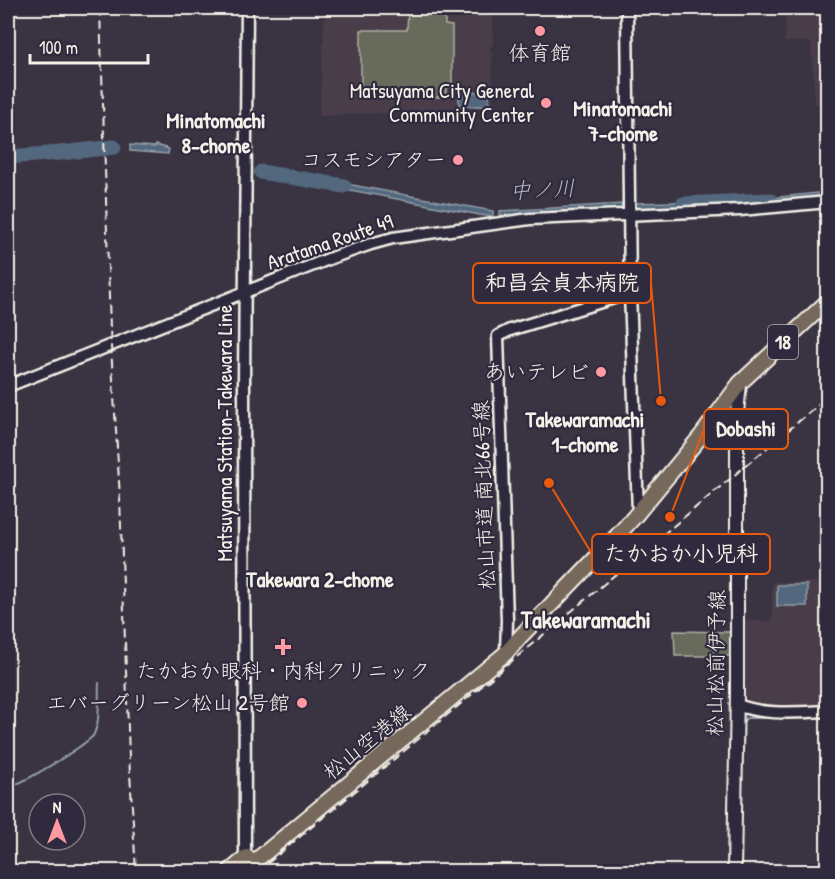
<svg xmlns="http://www.w3.org/2000/svg" width="835" height="879" font-family="'Patrick Hand','Klee One',sans-serif">
  <style>
    .built { fill: #483e48 }
    .green { fill: #676b5c; stroke: #aeaea2; stroke-width: 1.5 }
    .water { fill: #52687e; stroke: #939fa8; stroke-width: 1.5 }
    .lines { fill: none; stroke-linecap: round; stroke-linejoin: round }
    .stream { stroke: #939fa8; stroke-width: 2 }
    .river { stroke: #52687e; stroke-width: 15 }
    .tertiary-casing { stroke: #f4f1e8; stroke-width: 15 }
    .secondary-casing { stroke: #f4f1e8; stroke-width: 16 }
    .primary-casing { stroke: #f4f1e8; stroke-width: 18 }
    .tertiary { stroke: #2f2a3d; stroke-width: 10 }
    .secondary { stroke: #2f2a3d; stroke-width: 12 }
    .primary { stroke: #76695c; stroke-width: 14 }
    .rail { stroke: #f4f1e8; stroke-width: 2; stroke-dasharray: 9 4.5; stroke-linecap: butt }
    .poi-dot { fill: #ff9aa2; stroke: #2f2a3d; stroke-width: 2 }
    .labels { text-anchor: middle; stroke-width: 4.5; stroke-linejoin: round; paint-order: stroke }
    .shield { fill: #2f2a3d; stroke: #b9b5b5; stroke-width: 1.5 }
    .shield-label { font-size: 20px; font-weight: bold; fill: #f4f1e8 }
    .poi-label { font-size: 21px; fill: #f4f1e8; stroke: #2f2a3d; text-anchor: end }
    .street-label { font-size: 21px; fill: #f4f1e8; stroke: #2f2a3d }
    .neighbourhood-label { font-size: 22px; font-weight: bold; fill: #f4f1e8; stroke: #2f2a3d }
    .water-label { font-size: 22px; font-style: italic; fill: #b3babe; stroke: #2f2a3d }
    .quarter-label { font-size: 24px; font-weight: bold; fill: #f4f1e8; stroke: #2f2a3d }
    .leader { fill: none; stroke: #e8590c; stroke-width: 2 }
    .callout-dot { fill: #e8590c; stroke: #2f2a3d; stroke-width: 2 }
    .callout { fill: #2f2a3d; stroke: #e8590c; stroke-width: 2 }
    .callout-label { font-size: 22px; text-anchor: middle; font-weight: bold; fill: #f4f1e8 }
  </style>
  <rect width="100%" height="100%" fill="#3a3342"/>
  <filter id="ink" filterUnits="userSpaceOnUse"><feTurbulence type="fractalNoise" baseFrequency=".0167" numOctaves="2"/><feDisplacementMap in="SourceGraphic" scale="12" xChannelSelector="R" yChannelSelector="G"/><feConvolveMatrix kernelMatrix="1 2 1 2 8 2 1 2 1" color-interpolation-filters="sRGB"/></filter>
  <g filter="url(#ink)">
    <g class="built">
      <path d="M325,8H493V46H490V52L492,53L493,108L319,116Z"/>
      <path d="M786,8H827V104H815L811,42H785Z"/>
      <path d="M772,582H827V703L802,705L753,704L746,697L745,621H772Z"/>
    </g>
    <g class="green">
      <path d="M408,10L445,11V25L452,26V87H446V97H361V30H407Z"/>
      <path d="M674,631L729,632L730,634V656H675Z"/>
    </g>
    <g class="water">
      <rect x="459" y="92" width="30" height="14"/>
      <path d="M130,145L155,147L156,145L169,149L168,154L130,151Z"/>
      <path d="M261,170L312,178L311,182L261,175Z"/>
      <path d="M325,180L493,211V217L480,215L324,185Z"/>
      <path d="M827,192V197L751,204V200Z"/>
      <path d="M704,201V206L636,208V203Z"/>
      <path d="M622,204V209L500,217V211Z"/>
      <rect x="777" y="585" width="30" height="21"/>
    </g>
    <g class="lines">
      <g class="stream">
        <path d="M742,722L747,718H828"/>
        <path d="M8,787C25,783 79,749 93,736C101,721 98,700 99,683"/>
      </g>
      <g class="river">
        <path d="M8,157L60,153L114,147"/>
        <path d="M261,172L344,186"/>
        <path d="M683,204L770,200"/>
      </g>
      <g class="tertiary-casing">
        <g id="tertiary">
          <path d="M627,8L630,293L638,512"/>
          <path d="M8,386L331,258L371,244L393,238L530,219L740,210L828,202"/>
          <path d="M506,653L507,620L498,336L510,330L630,293"/>
          <path d="M736,704C760,716 801,712 828,711"/>
          <path d="M245,858L244,384L247,8"/>
        </g>
      </g>
      <g class="secondary-casing">
        <path id="secondary" d="M734,872L737,692V413L740,384"/>
      </g>
      <g class="primary-casing">
        <g id="primary">
          <path d="M229,872L247,857"/>
          <path d="M241,872L265,853L506,653L520,637L616,537L635,516L701,436L740,383L828,301"/>
        </g>
      </g>
      <use href="#tertiary" class="tertiary"/>
      <use href="#secondary" class="secondary"/>
      <use href="#primary" class="primary"/>
      <g class="rail">
        <path d="M100,8L110,329L120,498L129,757L136,872"/>
        <path d="M257,872L404,751L828,397"/>
      </g>
    </g>
  </g>
  <g class="poi-dot">
    <circle cx="540" cy="31" r="6"/>
    <circle cx="546" cy="103" r="6"/>
    <circle cx="458" cy="160" r="6"/>
    <circle cx="601" cy="372" r="6"/>
    <path d="M280 638h6v6h6v6h-6v6h-6v-6h-6v-6h6z"/>
    <circle cx="302" cy="703" r="6"/>
  </g>
  <g class="labels">
    <rect class="shield" x="768" y="325" width="30" height="34" rx="4.5"/>
    <g class="shield-label">
      <text x="783" y="349">18</text>
    </g>
    <g class="poi-label">
      <text x="540" y="60" text-anchor="middle">体育館</text>
      <text x="534" y="98">Matsuyama City General<tspan x="534" dy="24">Community Center</tspan></text>
      <text x="446" y="167">コスモシアター</text>
      <text x="589" y="379">あいテレビ</text>
      <text x="283" y="678" text-anchor="middle">たかおか眼科・内科クリニック</text>
      <text x="290" y="710">エバーグリーン松山 2号館</text>
    </g>
    <g class="street-label">
      <text transform="translate(330 242) rotate(-19)" y="7">Aratama Route 49</text>
      <text transform="translate(225 433) rotate(-90)" y="7">Matsuyama Station-Takewara Line</text>
      <text transform="translate(484 495) rotate(-92)" y="7">松山市道 南北66号線</text>
      <text transform="translate(716 663) rotate(-89)" y="7">松山松前伊予線</text>
      <text transform="translate(367 742) rotate(-39)" y="7">松山空港線</text>
    </g>
    <g class="neighbourhood-label">
      <text x="623" y="116">Minatomachi<tspan x="623" dy="25">7-chome</tspan></text>
      <text x="216" y="128">Minatomachi<tspan x="216" dy="25">8-chome</tspan></text>
      <text x="585" y="427">Takewaramachi<tspan x="585" dy="25">1-chome</tspan></text>
      <text x="320" y="587">Takewara 2-chome</text>
    </g>
    <g class="water-label">
      <text transform="translate(542 189) rotate(-3)" y="8">中ノ川</text>
    </g>
    <g class="quarter-label">
      <text x="586" y="628">Takewaramachi</text>
    </g>
  </g>
  <path class="leader" d="M661 401L651 283M670 517L704 429M549 483L592 554"/>
  <g class="callout-dot">
    <circle cx="661" cy="401" r="6"/>
    <circle cx="670" cy="517" r="6"/>
    <circle cx="549" cy="483" r="6"/>
  </g>
  <g class="callout">
    <rect x="473" y="263" width="178" height="40" rx="6"/>
    <rect x="704" y="409" width="84" height="40" rx="6"/>
    <rect x="592" y="534" width="178" height="40" rx="6"/>
  </g>
  <g class="callout-label">
    <text x="562" y="290">和昌会貞本病院</text>
    <text x="746" y="436">Dobashi</text>
    <text x="681" y="561">たかおか小児科</text>
  </g>
  <rect width="835" height="879" fill="none" stroke="#2f2a3d" stroke-width="30"/>
  <rect x="15" y="15" width="805" height="849" fill="none" stroke="#f4f1e8" stroke-width="2" filter="url(#ink)"/>
  <g transform="translate(57 822)"><circle r="28" fill="#2f2a3d" stroke="#7e7a81" stroke-width="1.5"/>
  <path d="M0-4.5L10 22L0 15L-10 22Z" fill="#ff9aa2"/>
  <text y="-9" font-size="16" font-weight="bold" text-anchor="middle" fill="#f4f1e8">N</text>
  </g>
  <path d="M30 54v9h118v-9" fill="none" stroke="#f4f1e8" stroke-width="3"/>
  <text x="39" y="54" font-size="18" fill="#f4f1e8" stroke="#2f2a3d" stroke-width="4.5" paint-order="stroke">100 m</text>
</svg>
